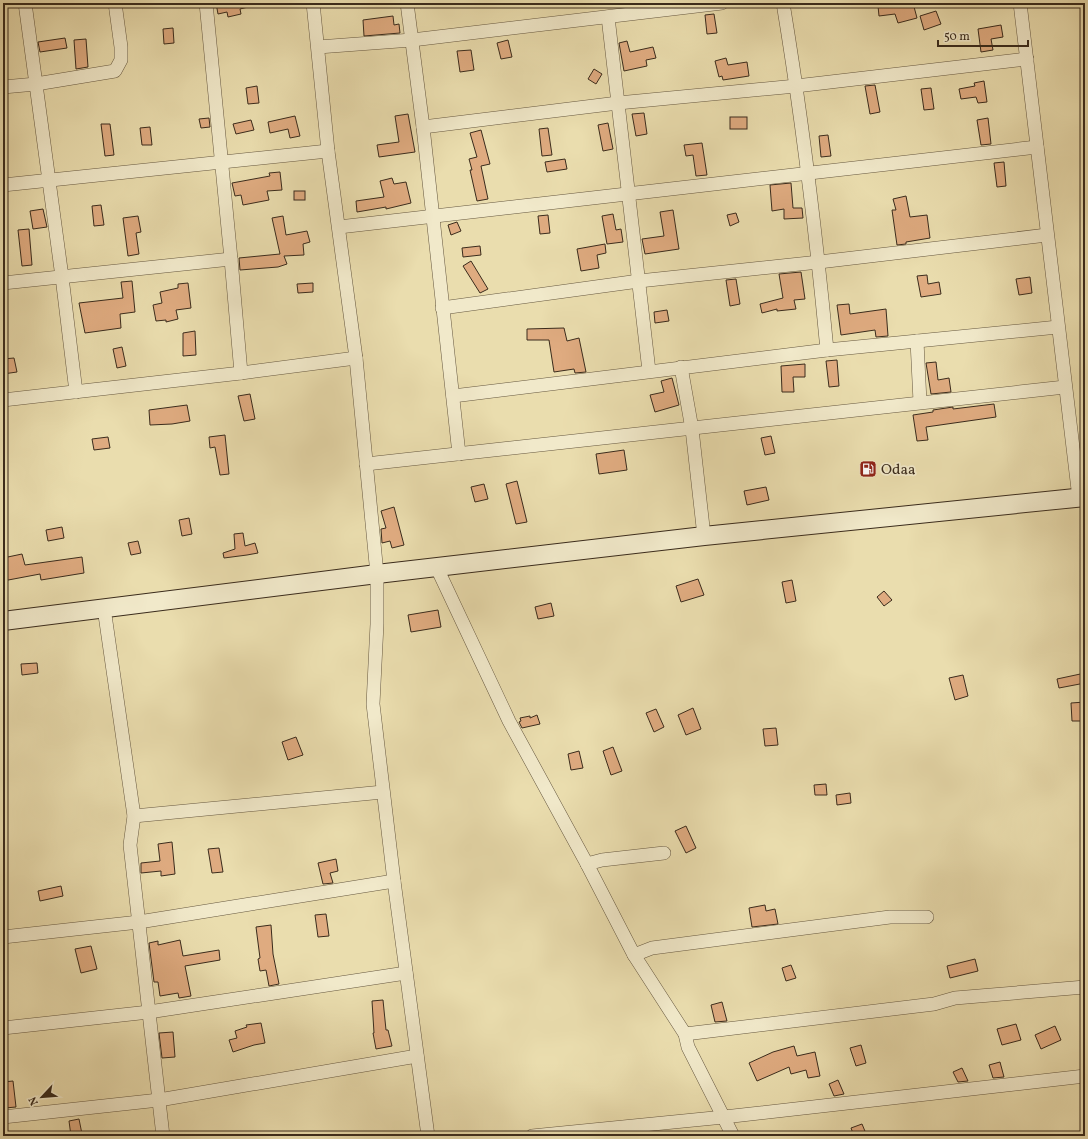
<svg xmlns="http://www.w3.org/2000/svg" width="1088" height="1139" font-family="Vollkorn,serif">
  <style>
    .building { fill: #dfab80; stroke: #3a2b1c }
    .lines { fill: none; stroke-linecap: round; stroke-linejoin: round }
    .minor-casing { stroke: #665840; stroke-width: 14 }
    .secondary-casing { stroke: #3a2b1c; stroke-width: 20 }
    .minor { stroke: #f1e9ca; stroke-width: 13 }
    .secondary { stroke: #f1e9ca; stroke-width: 18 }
    .labels { text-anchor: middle; stroke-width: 3.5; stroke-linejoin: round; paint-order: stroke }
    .poi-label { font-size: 15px; fill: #3a2b1c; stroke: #f1e9ca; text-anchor: start }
  </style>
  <rect width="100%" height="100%" fill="#eaddae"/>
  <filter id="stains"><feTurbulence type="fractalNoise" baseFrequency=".005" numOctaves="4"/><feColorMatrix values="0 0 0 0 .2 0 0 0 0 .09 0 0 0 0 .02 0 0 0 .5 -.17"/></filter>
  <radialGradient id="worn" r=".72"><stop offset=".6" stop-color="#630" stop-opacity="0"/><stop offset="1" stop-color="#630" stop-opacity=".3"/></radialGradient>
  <g class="building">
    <path d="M216,3H248V7L240,9L241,14L228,17L227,12L218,14Z"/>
    <path d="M893,3H913L917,18L898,23L895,14L879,16L878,6Z"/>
    <path d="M936,11L941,24L924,30L920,16Z"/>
    <path d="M714,14L717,33L707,34L705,15Z"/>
    <path d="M393,16L394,25L399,24L400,33L364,36L363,20Z"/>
    <path d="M1001,25L1003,37L991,39L993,50L981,52L978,29Z"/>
    <path d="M173,28L174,43L164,44L163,29Z"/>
    <path d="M65,38L67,48L40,52L38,42Z"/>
    <path d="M86,39L88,67L76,69L74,40Z"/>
    <path d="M508,40L512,57L501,59L497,43Z"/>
    <path d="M627,41L630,52L653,47L656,58L646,60L647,66L624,71L619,43Z"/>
    <path d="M471,50L474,70L460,72L457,51Z"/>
    <path d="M726,58L728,65L747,62L749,76L723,80L722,76L719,77L715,61Z"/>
    <path d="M594,69L602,74L596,84L588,79Z"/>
    <path d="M984,81L987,102L978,103L976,97L961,99L959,89L975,86L974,83Z"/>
    <path d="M875,85L880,112L870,114L865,86Z"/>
    <path d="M257,86L259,103L248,104L246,88Z"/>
    <path d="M931,88L934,109L924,110L921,89Z"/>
    <path d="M644,113L647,134L636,136L632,114Z"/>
    <path d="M408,114L415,152L379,157L377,145L399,142L395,116Z"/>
    <path d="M295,116L300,136L290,138L288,129L270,133L268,122Z"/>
    <rect x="730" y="117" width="17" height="12"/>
    <path d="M209,118L210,127L201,128L199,119Z"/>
    <path d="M988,118L991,144L981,145L977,120Z"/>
    <path d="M251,120L254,130L236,134L233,124Z"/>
    <path d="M608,123L613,149L603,151L598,125Z"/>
    <path d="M101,124H110L114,155L105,156Z"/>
    <path d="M150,127L152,145H142L140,128Z"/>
    <path d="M548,128L552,155L542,156L539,129Z"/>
    <path d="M481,130L490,164L481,166L488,199L477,201L470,170H472L469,159L477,157L470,133Z"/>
    <path d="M828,135L831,156L821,157L819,136Z"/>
    <path d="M702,143L707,175L696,176L693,155L686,156L684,145Z"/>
    <path d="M565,159L567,169L547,172L545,162Z"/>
    <path d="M1004,162L1006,186L997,187L994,163Z"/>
    <path d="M280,172L282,190L267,191L269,200L243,205L241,195L235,196L232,183L270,176L269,173Z"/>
    <path d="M392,178L394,184L406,182L411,203L386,209V207L357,212L356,201L384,197L380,181Z"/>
    <path d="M791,183L793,208H802L803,218L784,219V209L772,211L770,185Z"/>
    <rect x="294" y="191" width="11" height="9"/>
    <path d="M906,196L910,217L927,215L930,238L906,242V244L897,245L892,210H896L893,199Z"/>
    <path d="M101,205L104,225L94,226L92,206Z"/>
    <path d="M43,209L47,227L33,229L30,211Z"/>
    <path d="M673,210L679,249L645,254L642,239L664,236L660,212Z"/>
    <path d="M736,213L739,222L730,226L727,215Z"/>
    <path d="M613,214L616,230L621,229L623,242L607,244L602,216Z"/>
    <path d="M548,215L550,233L540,234L538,216Z"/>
    <path d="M138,216L141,232L136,233L139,254L128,256L123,218Z"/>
    <path d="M283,216L286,235L307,231L310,242L303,244L304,255L284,256L287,264L278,267L240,270L239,258L280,254L272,218Z"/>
    <path d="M457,222L461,231L451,235L448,225Z"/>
    <path d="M29,229L32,265L22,266L18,230Z"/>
    <path d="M605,244L606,253L597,255L599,268L581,271L577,249Z"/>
    <path d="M480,246L481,255L463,257L462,248Z"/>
    <path d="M471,261L488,289L480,293L463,266Z"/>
    <path d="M801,272L805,299L794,300L796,309L777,311V309L762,313L760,304L783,298L779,274Z"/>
    <path d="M927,275L928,284L939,282L941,294L921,297L917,276Z"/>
    <path d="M1030,277L1032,293L1019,295L1016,279Z"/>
    <path d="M736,279L740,304L730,306L726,280Z"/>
    <path d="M132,281L135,312L120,314L121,328L85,333L79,303L123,298L121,282Z"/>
    <path d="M188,283L191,308L176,310L178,319L166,322V320L156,321L153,305L162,303L160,292L178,288V284Z"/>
    <path d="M313,283V292L298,293L297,284Z"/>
    <path d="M849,304L850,314L886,309L888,336L876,337L875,330L841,335L837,305Z"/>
    <path d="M667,310L669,321L655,323L654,312Z"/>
    <path d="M564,328L567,341L579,338L586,372L575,373L574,369L554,372L549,340H527V329Z"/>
    <path d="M195,331L196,355L183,356V333Z"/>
    <path d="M122,347L126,366L117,368L113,349Z"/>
    <path d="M14,358L17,372L3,374V359Z"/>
    <path d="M837,360L839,386L829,387L826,361Z"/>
    <path d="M936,362L938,380L949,378L951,392L931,394L926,363Z"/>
    <path d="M805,364V377H793L794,392H782L781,366Z"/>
    <path d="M672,378L679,405L655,412L650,395L664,392L661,381Z"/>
    <path d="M250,394L255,419L244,421L238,396Z"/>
    <path d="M994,404L996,417L926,427L928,440L917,441L913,415L933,412V410L953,407V409Z"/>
    <path d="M187,405L190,421L172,424L150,425L149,410Z"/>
    <path d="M225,435L229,474L220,475L215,447L210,448L209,437Z"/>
    <path d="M771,436L775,453L765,455L761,438Z"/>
    <path d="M108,437L110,448L94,450L92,439Z"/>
    <path d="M624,450L627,470L599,474L596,454Z"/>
    <path d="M517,481L527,522L516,524L506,484Z"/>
    <path d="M484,484L488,499L475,502L471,487Z"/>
    <path d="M766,487L769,500L747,505L744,491Z"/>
    <path d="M394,507L404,545L392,548L390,541L382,543L381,529L386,528L381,511Z"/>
    <path d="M189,518L192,534L182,536L179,520Z"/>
    <path d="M62,527L64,538L48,541L46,530Z"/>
    <path d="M243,533L245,546L255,543L258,553L247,555L224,558L223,553L235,549L234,534Z"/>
    <path d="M138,541L141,553L131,555L128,543Z"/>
    <path d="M22,554L25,565L82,557L84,573L41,580L40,574L3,581V558Z"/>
    <path d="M698,579L704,595L681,602L676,586Z"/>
    <path d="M792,580L796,601L786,603L782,582Z"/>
    <path d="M884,591L892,600L884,606L877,597Z"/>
    <path d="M551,603L554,616L538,619L535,607Z"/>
    <path d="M438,610L441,627L411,632L408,615Z"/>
    <path d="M37,663L38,673L22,675L21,664Z"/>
    <path d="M1085,673V683L1059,688L1057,679Z"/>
    <path d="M963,675L968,696L955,700L949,678Z"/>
    <path d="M1085,702V721H1072L1071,703Z"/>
    <path d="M693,708L701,729L686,735L678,715Z"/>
    <path d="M656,709L664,727L654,732L646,713Z"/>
    <path d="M537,715L540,724L522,728L519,722L521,721L520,718L530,716V718Z"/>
    <path d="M776,728L778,745L765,746L763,729Z"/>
    <path d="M296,737L303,755L288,760L282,742Z"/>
    <path d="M613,747L622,771L611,775L603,751Z"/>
    <path d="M579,751L583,768L571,770L568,754Z"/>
    <path d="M826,784L827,795H815L814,785Z"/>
    <path d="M850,793L851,803L837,805L836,795Z"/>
    <path d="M686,826L696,848L686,853L675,831Z"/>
    <path d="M172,842L175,874L161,876V871L141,873V863L160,861L158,844Z"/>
    <path d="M219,848L223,872L212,873L208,849Z"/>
    <path d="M336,859L338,871L330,873L333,883L323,884L318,863Z"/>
    <path d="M61,886L63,896L40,901L38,891Z"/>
    <path d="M765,905L766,911L775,909L778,924L752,927L749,908Z"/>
    <path d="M326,914L329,936L318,937L315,915Z"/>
    <path d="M271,925L273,954L279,984L269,986L266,970L260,971L258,959L260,958L256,927Z"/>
    <path d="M180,940L183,956L219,950L220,960L185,966L191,996L179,998L178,993L160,996L158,982H154L149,943L158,941V945Z"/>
    <path d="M91,946L97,969L81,973L75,949Z"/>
    <path d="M975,959L978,971L950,978L947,966Z"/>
    <path d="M791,965L796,978L786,981L782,968Z"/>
    <path d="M383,1000L386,1030H388L392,1046L376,1049L373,1033H374L372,1001Z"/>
    <path d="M722,1002L727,1021L715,1022L711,1005Z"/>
    <path d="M261,1023L265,1043L254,1045L233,1052L229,1040L237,1038L235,1031L247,1027L246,1025Z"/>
    <path d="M1016,1024L1021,1040L1002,1045L997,1029Z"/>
    <path d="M1055,1026L1061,1040L1041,1049L1035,1035Z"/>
    <path d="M173,1032L175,1057L162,1058L159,1033Z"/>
    <path d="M861,1045L866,1063L856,1066L850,1048Z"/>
    <path d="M794,1046L797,1056L815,1052L820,1076L808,1078L806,1070L791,1074L789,1067L757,1081L749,1063L773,1052Z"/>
    <path d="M1000,1062L1004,1077L993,1078L989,1065Z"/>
    <path d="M962,1068L968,1081L958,1082L953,1072Z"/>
    <path d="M838,1080L844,1094L834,1096L829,1084Z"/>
    <path d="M13,1081L16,1107L5,1108L3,1082Z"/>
    <path d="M79,1119L82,1134L71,1136L69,1121Z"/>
    <path d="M862,1124L867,1136H854L851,1128Z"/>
  </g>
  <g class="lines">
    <g class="minor-casing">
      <g id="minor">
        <path d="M25,3L62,277L76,392"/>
        <path d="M206,3L231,259L241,373"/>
        <path d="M313,3L328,151L356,358L377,574V624L373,704L394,881L428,1136"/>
        <path d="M407,3L423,127L459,454"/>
        <path d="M783,3C802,118 816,233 827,350"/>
        <path d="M1020,3L1079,498"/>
        <path d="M608,17L649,371"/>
        <path d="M318,47L412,40L722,3"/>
        <path d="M3,87L36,84L115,71L121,60V47L115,3"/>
        <path d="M423,127L618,103L796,86L1027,59"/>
        <path d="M3,185L328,151"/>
        <path d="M339,227C572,202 804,172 1037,147"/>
        <path d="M3,283L231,259"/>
        <path d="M442,308L639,281L819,262L1047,235"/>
        <path d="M917,341L920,402"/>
        <path d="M681,367L692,429L704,536"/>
        <path d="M453,396L827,350L1058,327"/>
        <path d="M3,400L241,373L356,358"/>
        <path d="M366,464L1065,387"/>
        <path d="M437,568L509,721L587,864L634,955L685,1034L688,1047L733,1136"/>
        <path d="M104,608L134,816L130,845L163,1136"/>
        <path d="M134,816L383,792"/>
        <path d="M587,864L602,860L664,853"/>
        <path d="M3,937L139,922L394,881"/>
        <path d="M634,955L652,948L890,917H927"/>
        <path d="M3,1028L149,1012L406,973"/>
        <path d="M685,1034L934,1004L955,998L1085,987"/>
        <path d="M3,1117L159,1100L417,1056"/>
        <path d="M532,1136L724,1117L1085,1076"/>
      </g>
    </g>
    <g class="secondary-casing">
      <path id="secondary" d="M3,621L377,574L704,536L1085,497"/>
    </g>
    <use href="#minor" class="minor"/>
    <use href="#secondary" class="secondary"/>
  </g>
  <defs>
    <g id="fuel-square" transform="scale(0.9)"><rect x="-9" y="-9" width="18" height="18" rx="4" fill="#8f2418" stroke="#f1e9ca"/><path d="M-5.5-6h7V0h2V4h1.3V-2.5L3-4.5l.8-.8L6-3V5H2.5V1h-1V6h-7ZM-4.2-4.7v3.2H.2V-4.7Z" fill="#fff"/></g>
  </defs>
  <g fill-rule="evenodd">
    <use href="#fuel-square" x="868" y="469"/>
  </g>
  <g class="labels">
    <g class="poi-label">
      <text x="881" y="474">Odaa</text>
    </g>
  </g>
  <rect width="1088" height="1139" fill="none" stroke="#eaddae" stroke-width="16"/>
  <rect x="4" y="4" width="1080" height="1131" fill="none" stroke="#3a2b1c" stroke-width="2"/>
  <rect x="8" y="8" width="1072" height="1123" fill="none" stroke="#3a2b1c"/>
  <g transform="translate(42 1097) rotate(244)" stroke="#f1e9ca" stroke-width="3" paint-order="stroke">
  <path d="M0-3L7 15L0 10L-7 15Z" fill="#3a2b1c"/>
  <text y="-6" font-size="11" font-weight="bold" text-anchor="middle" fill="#3a2b1c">N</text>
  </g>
  <path d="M938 40v6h90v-6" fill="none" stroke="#3a2b1c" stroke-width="2"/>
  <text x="944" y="40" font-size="12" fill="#3a2b1c" stroke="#f1e9ca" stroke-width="3" paint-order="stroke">50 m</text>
  <rect width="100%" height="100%" filter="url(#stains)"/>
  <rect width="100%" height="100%" fill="url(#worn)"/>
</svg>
